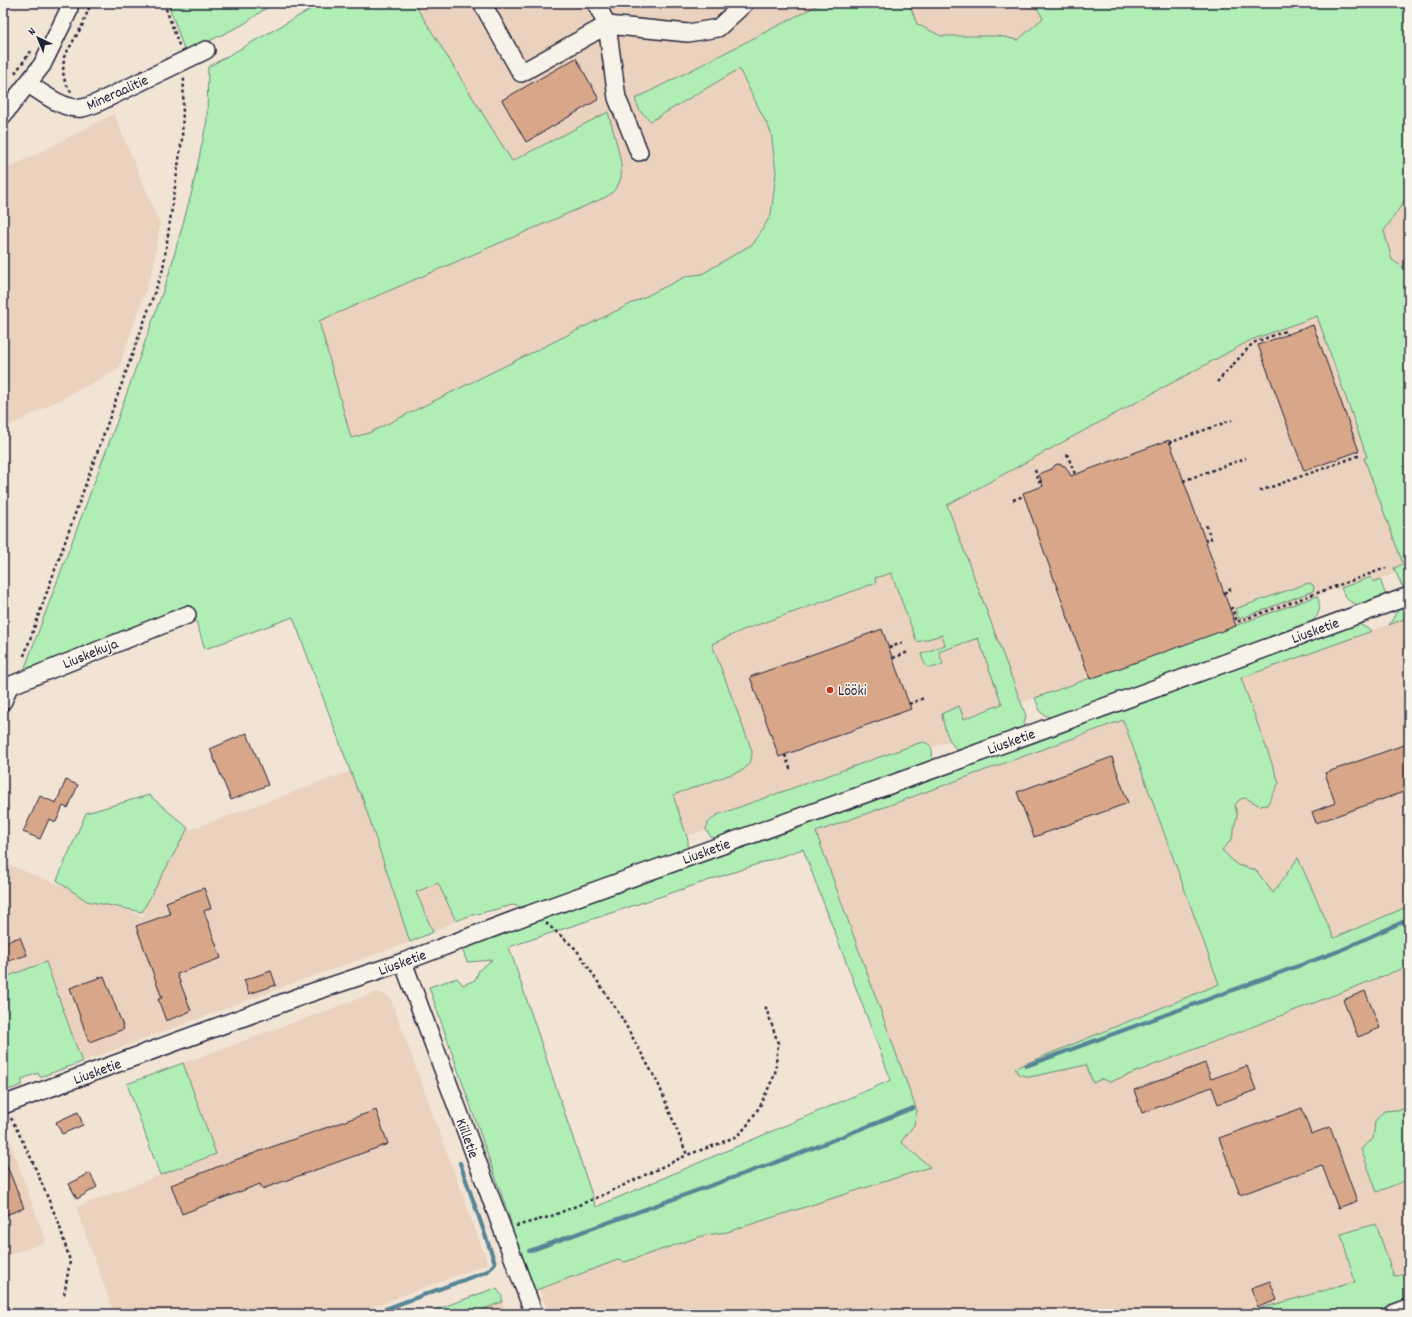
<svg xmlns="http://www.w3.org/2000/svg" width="1412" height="1317" font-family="Dekko,sans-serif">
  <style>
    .built { fill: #ead2be }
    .green { fill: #b0eeb5; stroke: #698878; fill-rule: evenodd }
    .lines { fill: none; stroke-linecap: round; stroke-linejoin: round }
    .stream { stroke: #568596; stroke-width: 4 }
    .building { fill: #d8a78a; stroke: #22223b }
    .minor-casing { stroke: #22223b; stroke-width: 20 }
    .path { stroke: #22223b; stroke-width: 2.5; stroke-dasharray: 3 3; stroke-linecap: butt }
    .minor { stroke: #f7f3e8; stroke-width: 17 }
    .poi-dot { fill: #c8321e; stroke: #f7f3e8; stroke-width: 1.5 }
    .labels { text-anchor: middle; stroke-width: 3; stroke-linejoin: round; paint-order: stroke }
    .street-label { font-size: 15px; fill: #22223b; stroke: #f7f3e8 }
    .poi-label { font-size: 15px; fill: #22223b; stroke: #f7f3e8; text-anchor: start }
  </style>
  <rect width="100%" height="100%" fill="#f1e4d5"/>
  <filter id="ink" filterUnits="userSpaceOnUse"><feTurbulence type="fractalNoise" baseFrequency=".025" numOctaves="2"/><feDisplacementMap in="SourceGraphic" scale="8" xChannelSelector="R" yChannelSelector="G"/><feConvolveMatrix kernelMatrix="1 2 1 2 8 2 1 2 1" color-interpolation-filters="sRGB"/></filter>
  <g filter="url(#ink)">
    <g class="built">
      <path d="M414,3H822L635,99L651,121L739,69L771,133L776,173L771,215L754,243L702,275L687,276L369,433L351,438L318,321L606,197L613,193L608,112L512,161Z"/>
      <path d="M909,3H1034L1044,18L1018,40L999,36H941L916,24Z"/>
      <path d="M114,114L160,224L153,269L118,370L3,429V171Z"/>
      <path d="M1409,194V271L1392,260L1384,231Z"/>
      <path d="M1317,316L1367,457L1365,459L1403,564L1394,568L1396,573L1373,582L1370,577L1020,703L947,505L1251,340Z"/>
      <path d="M891,573L917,642L942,634L945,645L925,665L931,668L939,653L978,638L1002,704L963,719L943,720L950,741L931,748L930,746L919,743L717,815L708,823L706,830L687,836L673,795L743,770L750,761L752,751L712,644L743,630L876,583L874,578Z"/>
      <path d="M1409,617V906L1334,938L1298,858L1273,893L1256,870L1237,865L1222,850L1232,839L1237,815L1235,805L1240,799L1246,798L1259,806L1279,783L1241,678Z"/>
      <path d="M1123,720L1219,985L1016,1068L1030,1077L1086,1065L1102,1079L1110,1082L1409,966V1272L1300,1314H549L539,1288L914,1153L901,1142L914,1125L917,1111L816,832Z"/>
      <path d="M351,771L357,789L361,794L410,942L302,980L82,1062L46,962L3,978V863L147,918L142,912L186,831Z"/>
      <path d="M438,883L456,921L433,932L416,892Z"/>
      <path d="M377,992L390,997L488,1264L353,1314H114L76,1207L216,1154L183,1063Z"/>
      <path d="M3,1127H5L46,1242L3,1257Z"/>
      <path d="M502,1302L507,1314H471Z"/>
    </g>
    <g class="green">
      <path d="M168,3H273L244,24L187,52L184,49Z"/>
      <path d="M322,3H414L512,161L608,112C612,129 624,162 621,177C619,186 613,193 606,197L319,321L351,438L369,433L687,276L702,274L754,243L771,215L776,173L771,132L739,69L651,121L640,111L635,99L822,3H909L917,24L941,36H999L1018,40L1043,18L1034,3H1409V194L1384,231L1392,260L1409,271V589L1407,590L1402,586L1394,568L1403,564L1364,458L1367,457L1317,316L1251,340L947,505L1026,716L1023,728L960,752C949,745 944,728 942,715L943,713L959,706L964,719L1002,704L978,638L939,652L943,664C928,670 926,670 921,654L945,645L942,635L917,642L891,573L875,578L876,583L743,630L712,644L752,751C752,760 750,764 743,770L673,795L688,840V850L530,909L513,905L469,916L456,921L438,883L416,892L433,932L410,942L361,794L357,789L293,617L205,649L191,606L24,670L112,435L169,274L192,191L207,120L208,67Z"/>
      <path d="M1371,577L1373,582L1380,579L1386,596L1361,606C1348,601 1347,602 1341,588Z"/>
      <path d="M1308,583L1312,584L1314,587L1313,591L1239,619L1235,609Z"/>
      <path d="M1317,596C1323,610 1318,618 1306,626L1051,718L1041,713L1035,698Z"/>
      <path d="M1409,606V617L1389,625L1398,610Z"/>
      <path d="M1359,624L1372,631L1241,678L1279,783L1267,805L1260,806L1246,798L1240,799L1235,805L1237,815L1232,839L1222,850L1237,865L1256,870L1273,893L1298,858L1334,938L1409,906V966L1110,1082L1102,1079L1093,1083L1086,1065L1030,1077L1018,1074L1015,1068L1219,984L1123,720L816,832L917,1111L914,1125L901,1142L930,1167L727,1232L705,1235L625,1262L618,1260L531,1292L511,1237V1222L429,987L457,978L463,985L475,980L479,970L492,960L467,962L462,949ZM803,849L891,1080L596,1207L509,947Z"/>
      <path d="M924,742C934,745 933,754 931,762L715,839L711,837L706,830L708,823L717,815L919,743Z"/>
      <path d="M149,795L188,828L142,912L87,901L63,885L57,880L86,813Z"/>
      <path d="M46,962L82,1062L40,1077L38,1073L22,1079V1085L3,1092V978Z"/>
      <path d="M183,1063L216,1154L160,1175L127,1084Z"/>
      <path d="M1406,1109L1409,1115V1155L1405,1157L1409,1167V1179L1377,1192L1361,1149L1373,1139L1375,1121L1384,1111Z"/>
      <path d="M1376,1224L1394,1277L1409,1272V1300L1369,1314H1251L1262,1308L1355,1282L1341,1234Z"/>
      <path d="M497,1289L502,1296V1302L471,1314H424L490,1290Z"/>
    </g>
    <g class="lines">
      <g class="stream">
        <path d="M1026,1066L1339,951L1409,919"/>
        <path d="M529,1251L796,1155L913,1108"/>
        <path d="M372,1314L488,1271L495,1263L460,1163"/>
      </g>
    </g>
    <g class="building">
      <path d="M576,58L599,99L526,142L502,100Z"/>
      <path d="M1313,325L1359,451L1304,471L1258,345Z"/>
      <path d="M1169,440L1236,626L1090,679L1023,493L1043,486L1039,474L1052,469L1055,465L1058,464L1065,466L1071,476Z"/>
      <path d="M882,629L911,709L779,757L750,677Z"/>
      <path d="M247,733L268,785L231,800L210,749Z"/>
      <path d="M1409,743V790L1316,823L1312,812L1335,803L1325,773Z"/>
      <path d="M1112,757L1128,803L1034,837L1017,792Z"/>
      <path d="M66,780L78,785L68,808L63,806L56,822L49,819L40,839L23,832L40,796L56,803Z"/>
      <path d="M204,888L211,908L204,911L221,958L177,974L191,1011L166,1021L158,999L162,998L136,926L170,914L166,902Z"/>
      <path d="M20,937L27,955L3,963V943Z"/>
      <path d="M271,971L276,985L249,994L244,980Z"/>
      <path d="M104,976L124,1029L89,1042L70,988Z"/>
      <path d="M1365,991L1380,1028L1358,1037L1343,1000Z"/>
      <path d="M1205,1063L1211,1079L1247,1066L1256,1090L1218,1104L1212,1087L1142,1113L1134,1090Z"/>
      <path d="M1302,1108L1311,1134L1330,1127L1357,1201L1338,1208L1322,1165L1240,1195L1219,1138Z"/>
      <path d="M376,1110L388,1144L262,1189L260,1184L182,1214L171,1185L235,1160Z"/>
      <path d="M78,1112L83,1125L62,1134L56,1122Z"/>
      <path d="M3,1156L24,1208L3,1216Z"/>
      <path d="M90,1173L97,1187L77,1199L69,1184Z"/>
      <path d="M1270,1281L1277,1300L1258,1307L1251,1288Z"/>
    </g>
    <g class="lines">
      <g class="minor-casing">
        <g id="minor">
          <path d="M482,3L521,73L607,25L596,3"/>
          <path d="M28,84C43,93 63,110 82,108C87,107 92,105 97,103L206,50"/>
          <path d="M3,115L42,65L68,12L70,3"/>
          <path d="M639,152L617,98L607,25L688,33L718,28L745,3"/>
          <path d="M3,701L9,686L187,615"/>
          <path d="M403,962L534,1314"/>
          <path d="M3,1105L307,994L403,962L533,913L948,764L1409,596"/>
          <path d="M1392,1314L1409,1308"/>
        </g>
      </g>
      <g class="path">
        <path d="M164,3L180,48"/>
        <path d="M15,73L32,50"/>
        <path d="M71,92L65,82L63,72L64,57L82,26L91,3"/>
        <path d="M1217,382L1253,343L1285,331L1287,335"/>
        <path d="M1169,443L1232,420"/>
        <path d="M1067,454L1075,474"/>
        <path d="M1035,470L1039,482L1042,481"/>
        <path d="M1183,481L1246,458"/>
        <path d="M1260,491L1361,455"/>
        <path d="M1013,500L1024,496"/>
        <path d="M1205,541L1211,539L1206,525"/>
        <path d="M1224,593L1230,590L1228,585"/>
        <path d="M1230,609L1232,608L1237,622L1386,568"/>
        <path d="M889,648L904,642"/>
        <path d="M24,656L163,269L182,139L184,76"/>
        <path d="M893,658L908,652"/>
        <path d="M909,704L924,698"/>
        <path d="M785,755L791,771"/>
        <path d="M546,923L576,949L620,1015L658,1083L687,1155L718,1144L737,1136L746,1127L760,1106L775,1074L778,1043L765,1005"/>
        <path d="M11,1118L31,1158L59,1224L70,1261L64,1295"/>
        <path d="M516,1226L549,1217L601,1196L687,1155"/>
      </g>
      <use href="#minor" class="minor"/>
    </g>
  </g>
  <circle class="poi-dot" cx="830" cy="690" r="4"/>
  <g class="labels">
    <g class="street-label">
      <text transform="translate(117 92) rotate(-24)" y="5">Mineraalitie</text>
      <text transform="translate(1315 630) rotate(-20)" y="5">Liusketie</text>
      <text transform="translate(90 653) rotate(-22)" y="5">Liuskekuja</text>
      <text transform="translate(1011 741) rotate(-20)" y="5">Liusketie</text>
      <text transform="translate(706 851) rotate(-20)" y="5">Liusketie</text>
      <text transform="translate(402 962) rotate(-20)" y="5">Liusketie</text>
      <text transform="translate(97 1071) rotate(-20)" y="5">Liusketie</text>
      <text transform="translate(468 1138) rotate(70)" y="5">Kiilletie</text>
    </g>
    <g class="poi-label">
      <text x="838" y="695">Lööki</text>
    </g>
  </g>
  <rect width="1412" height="1317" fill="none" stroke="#f7f3e8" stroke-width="16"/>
  <rect x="8" y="8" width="1396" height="1301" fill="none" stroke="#22223b" stroke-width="1.5" filter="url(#ink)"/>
  <g transform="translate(38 38) rotate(316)" stroke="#f7f3e8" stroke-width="3" paint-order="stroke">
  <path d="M0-3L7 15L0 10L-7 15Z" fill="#22223b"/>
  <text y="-6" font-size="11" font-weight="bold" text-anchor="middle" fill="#22223b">N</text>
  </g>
</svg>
